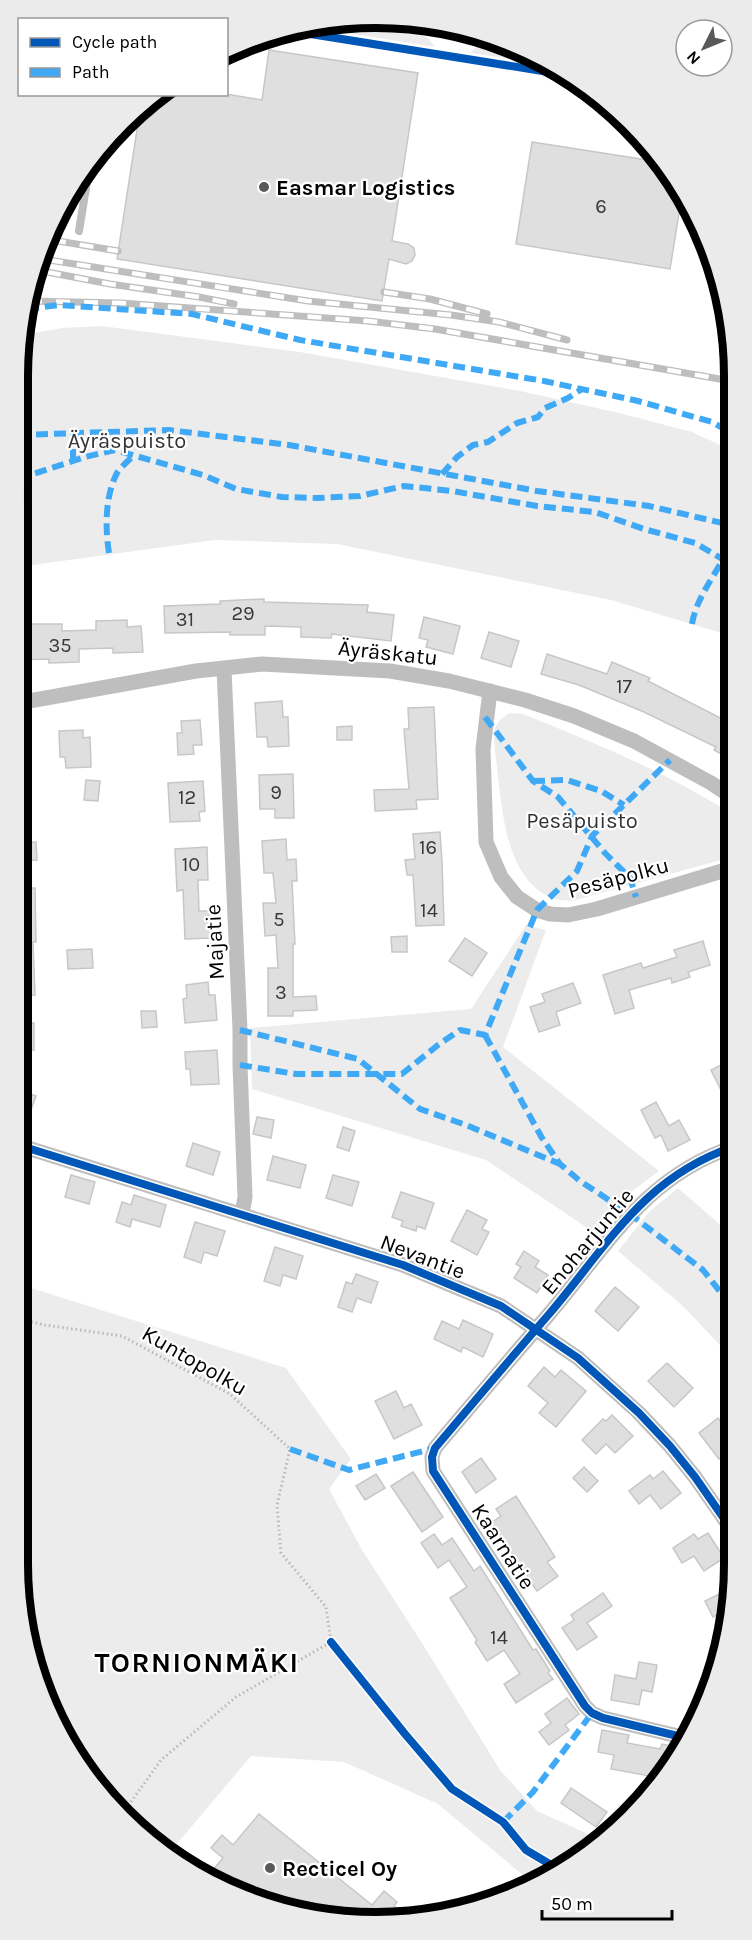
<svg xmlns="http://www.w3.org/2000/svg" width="752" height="1940" font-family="Karla,sans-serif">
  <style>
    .green { fill: #ececec }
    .building { fill: #dfdfdf; stroke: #c7c7c7; stroke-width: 1.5 }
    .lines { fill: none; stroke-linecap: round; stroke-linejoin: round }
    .path { stroke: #b9b9b9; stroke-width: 3; stroke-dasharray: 1.5 3; stroke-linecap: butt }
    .service { stroke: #bebebe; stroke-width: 8 }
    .minor { stroke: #bebebe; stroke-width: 15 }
    .tertiary { stroke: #bebebe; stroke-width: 18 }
    .rail-casing { stroke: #bebebe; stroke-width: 7 }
    .rail { stroke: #fff; stroke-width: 4.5; stroke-dasharray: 14; stroke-linecap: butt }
    .quiet { stroke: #3fa9f5; stroke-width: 6; stroke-dasharray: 12 6; stroke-linecap: butt }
    .cycleway-casing { stroke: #fff; stroke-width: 11 }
    .cycleway { stroke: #0057b8; stroke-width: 8 }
    .poi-dot { fill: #595959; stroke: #fff; stroke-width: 2 }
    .labels { text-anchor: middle; stroke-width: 4.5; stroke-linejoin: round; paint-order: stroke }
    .number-label { font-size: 20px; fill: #383838 }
    .poi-label { font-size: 22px; font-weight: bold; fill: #000; stroke: #fff; text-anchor: start }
    .park-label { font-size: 22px; fill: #333; stroke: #fff }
    .street-label { font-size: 22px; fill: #000; stroke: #fff }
    .district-label { font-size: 28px; font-weight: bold; letter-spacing: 1.5px; fill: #000; stroke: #fff }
    .rim { fill: none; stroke: #000; stroke-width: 8 }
  </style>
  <rect width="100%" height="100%" fill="#fff"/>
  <g class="green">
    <path d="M329,21L422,35L428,38L435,47L311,27Z"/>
    <path d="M476,46L515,51L543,64L471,53Z"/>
    <path d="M102,326L300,352L520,391L619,413L692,432L731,450L732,636L611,600L337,544L215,540L18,567V376L23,335L62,328Z"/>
    <path d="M509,713L523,714C595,743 666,772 732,814V857L572,901C567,900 559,901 554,899C510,882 504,825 499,785C497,767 494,748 494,730L499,721Z"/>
    <path d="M526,925L546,930L503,1047L659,1171L626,1196L595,1233L486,1160L252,1089L250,1028L471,1009Z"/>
    <path d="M678,1188L733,1236V1359L684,1307L618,1251L649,1212Z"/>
    <path d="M18,1284L286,1368L351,1459L329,1489L362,1550L422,1643L500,1770L537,1811L599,1839L575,1862L530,1881L438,1804L344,1762L251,1756L170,1852L107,1800L37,1679L18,1564Z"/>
  </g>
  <g class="building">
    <path d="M269,50L418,73L392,241L408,244L414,248L415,255L412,261L406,264L389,259L382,301L117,259L139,117L165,94H226L262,100Z"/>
    <path d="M532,142L660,162L682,195L670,269L516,244Z"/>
    <path d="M264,599V602L368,605L367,612L394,615L391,641L332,634L331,638L301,637V627L265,626V635H230V632L165,633L164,606L220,604V601Z"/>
    <path d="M424,617L460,626L453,654L426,647L428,640L419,638Z"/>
    <path d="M127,620V627L141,626L143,652L113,653V648L79,649V662L49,663V659L18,660V624H62V631L96,630V621Z"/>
    <path d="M489,632L519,641L511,667L481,658Z"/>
    <path d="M547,654L607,674L612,662L650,678L648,681L732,724V760L714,750L716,747L644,712L579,685L541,674Z"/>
    <path d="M282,701L283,717H288L289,746L268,747L267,737H257L255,703Z"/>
    <path d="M434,707L438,799L416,800L417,809L375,811L374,790L409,789L404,729H409L408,708Z"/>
    <path d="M200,720L202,745H193L194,754L178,755L177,733H182L181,721Z"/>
    <path d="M352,726V740H337V727Z"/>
    <path d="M83,730V738L90,737L91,767L66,768L65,757H60L59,731Z"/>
    <path d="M293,774L294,818H275V809H260L259,775Z"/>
    <path d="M86,780L100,781L98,801L84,800Z"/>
    <path d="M203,781L205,811L199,812L200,821L170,822L168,783Z"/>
    <path d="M440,832L442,862L444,925L416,926L413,875H407L405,860L415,859L413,834Z"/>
    <path d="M286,839L287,860L296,859L297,881H292L295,944H293V997L316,996L317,1010L293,1011V1016H268V968H278L276,935L265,936L263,903H276L273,873H264L262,841Z"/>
    <path d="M36,842L37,860L18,861V843Z"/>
    <path d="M207,847L208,880H198L199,911H209L210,938L185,939L183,890L177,891L175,849Z"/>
    <path d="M18,888H35L36,942H33L35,995L18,996Z"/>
    <path d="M407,936V952H392L391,937Z"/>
    <path d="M465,938L487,953L472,976L449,961Z"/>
    <path d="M703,941L710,965L688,972L690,977L672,983L671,978L629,990L634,1008L615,1014L603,975L641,963L643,968L677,957L674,950Z"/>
    <path d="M92,949L93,968L68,969L67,950Z"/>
    <path d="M208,982L209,995H215L217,1020L185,1023L183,999L187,998L186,985Z"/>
    <path d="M573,983L581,1003L556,1012L560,1025L539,1032L530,1007L545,1002L542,994Z"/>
    <path d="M141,1011H156L157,1027L142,1028Z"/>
    <rect x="18" y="1023" width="16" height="27"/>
    <path d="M217,1050L219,1084L191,1085L190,1069H186L185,1052Z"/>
    <path d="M727,1062L733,1075V1114L711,1070Z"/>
    <path d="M18,1090L36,1096L22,1136H18Z"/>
    <path d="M656,1102L669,1126L679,1120L690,1140L668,1151L661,1135L655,1138L641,1110Z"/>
    <path d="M257,1117L274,1120L271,1138L253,1134Z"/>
    <path d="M343,1127L355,1131L349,1151L337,1147Z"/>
    <path d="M193,1143L220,1152L213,1175L186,1166Z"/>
    <path d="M273,1156L306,1165L300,1188L267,1180Z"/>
    <path d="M71,1175L95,1182L89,1204L65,1197Z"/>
    <path d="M333,1175L359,1182L352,1206L326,1198Z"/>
    <path d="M401,1192L434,1203L425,1229L417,1226L416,1231L401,1226L403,1221L392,1217Z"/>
    <path d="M134,1195L166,1205L160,1227L132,1219L130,1227L116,1222L122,1202L131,1205Z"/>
    <path d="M467,1210L487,1220L482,1229L489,1232L477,1255L451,1241Z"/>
    <path d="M195,1222L225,1231L217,1256L204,1252L201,1263L184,1257Z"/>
    <path d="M275,1247L303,1256L296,1279L283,1275L280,1286L264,1281Z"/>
    <path d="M524,1251L539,1261L535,1267L548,1275L537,1293L514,1278L521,1267L516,1264Z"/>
    <path d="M356,1274L378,1282L371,1303L357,1298L352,1312L338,1307L346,1282L352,1284Z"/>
    <path d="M615,1287L639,1307L618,1331L595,1311Z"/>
    <path d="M463,1320L493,1334L483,1357L463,1347L461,1352L434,1339L442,1321L459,1329Z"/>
    <path d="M667,1363L693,1388L674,1407L648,1381Z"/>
    <path d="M544,1367L555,1377L561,1370L586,1391L556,1427L539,1413L548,1403L528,1386Z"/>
    <path d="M396,1391L404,1408L411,1404L422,1425L394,1439L375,1401Z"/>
    <path d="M612,1415L633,1436L615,1453L606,1444L596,1454L582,1440L603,1419L606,1421Z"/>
    <path d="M718,1418L734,1438V1477L721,1458L719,1459L699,1433Z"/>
    <path d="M481,1458L496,1479L476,1493L462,1472Z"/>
    <path d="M584,1467L598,1481L587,1492L573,1478Z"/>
    <path d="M663,1471L681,1493L661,1509L650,1495L639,1504L629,1491L650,1475L653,1479Z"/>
    <path d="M413,1472L443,1517L422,1532L391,1486Z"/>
    <path d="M376,1474L385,1488L365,1500L356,1486Z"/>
    <path d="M516,1496L555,1557L547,1562L558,1576L537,1591L491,1523L501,1516L496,1509Z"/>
    <path d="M708,1533L724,1558L704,1571L694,1556L682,1563L673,1548L694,1534L698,1539Z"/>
    <path d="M434,1534L442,1545L452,1538L474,1571L480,1566L533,1650L536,1649L550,1671L548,1673L553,1679L516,1703L504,1684L520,1674L504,1650L487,1661L475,1642L477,1640L450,1598L467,1587L449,1560L438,1568L421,1543Z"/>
    <path d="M731,1588L728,1609L713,1617L705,1601Z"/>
    <path d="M603,1593L612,1606L587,1623L597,1637L577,1650L562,1628L574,1620L571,1615Z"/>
    <path d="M639,1662L657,1665L652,1692L642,1690L639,1705L611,1700L615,1675L636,1679Z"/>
    <path d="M567,1698L579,1714L565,1725L569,1730L549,1745L539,1732L551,1723L545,1714Z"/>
    <path d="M602,1730L629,1735L627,1743L660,1749L662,1744L677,1747L660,1782L646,1795L650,1776L611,1769L614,1755L598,1752Z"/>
    <path d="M571,1788L607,1812L596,1827L561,1803Z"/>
    <path d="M259,1814L372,1905L384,1891L397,1902L394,1906L406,1916L329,1919L207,1877L223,1858L211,1848L222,1835L233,1845Z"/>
  </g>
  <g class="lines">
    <g class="path">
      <path d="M18,1319L45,1325L122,1336L230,1394L290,1449L277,1505L281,1553L326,1607L331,1642L236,1697L161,1760L123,1813"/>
      <path d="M331,1642L405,1734L452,1789L503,1822L526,1850L558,1869"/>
    </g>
    <path class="service" d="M79,231L90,163"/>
    <g class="minor">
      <path d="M224,669L240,1030V1065L245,1197L242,1214"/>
      <path d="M490,691L483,749L486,842L501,877L517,897L537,910L550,914L568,915L597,909L732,868"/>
      <path d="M18,703L196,671L262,664L390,671L449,681L525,700L574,716L634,741L711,783L732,797"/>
      <path d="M18,1145L403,1265L501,1306L578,1358L639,1413L670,1446L695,1477L734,1533"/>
      <path d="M682,1737L603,1718L592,1713L585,1706L433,1471L432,1457L435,1448C473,1403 511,1358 550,1313C607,1246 644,1177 733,1147"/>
    </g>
    <path class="tertiary" d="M456,29L473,32"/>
    <g class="rail-casing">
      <g id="rail">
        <path d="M52,240L118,251"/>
        <path d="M49,260L308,301L451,315L499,322L567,340"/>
        <path d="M47,272L110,284L199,297L234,304"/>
        <path d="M384,292L430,299L487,314"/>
        <path d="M28,301L121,303L368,321L435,329L731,381"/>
      </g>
    </g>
    <use href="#rail" class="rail"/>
    <g class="quiet">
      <path d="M27,309L58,305L192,314L300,340L544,381L638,401L712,422L731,433"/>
      <path d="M18,435L169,430L289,445L537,491L649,506L731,525"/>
      <path d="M73,461V433"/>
      <path d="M442,474L457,457L473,445L488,442L517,423L538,417L545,408L568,398L582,389"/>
      <path d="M18,479L85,457L115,450L203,475L236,489L282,497L317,498L360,496L404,486L452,491L537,506L595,512L644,529L695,543L731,564"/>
      <path d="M109,553C105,528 105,496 117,473C121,467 128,461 133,456"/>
      <path d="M692,624C696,600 711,581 723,559"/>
      <path d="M485,717L533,781L558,797L605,853L630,878L636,897"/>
      <path d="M533,781L567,780L601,791L624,805"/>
      <path d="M240,1030L358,1059L420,1109L466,1125L560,1164"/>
      <path d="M485,1035L542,1138L560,1164L580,1181L630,1214L703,1270L733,1308"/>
      <path d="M240,1065L296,1074H402L438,1045L460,1030L485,1035L537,910L577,871L592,836L670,760"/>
      <path d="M290,1449L349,1470L435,1448"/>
      <path d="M503,1822L533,1792L592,1713"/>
    </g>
    <g class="cycleway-casing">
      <g id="cycleway">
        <path d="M298,32L567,75"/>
        <path d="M18,1145L403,1265L501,1306L578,1358L639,1413L670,1446L695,1477L734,1533"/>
        <path d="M331,1642L405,1734L452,1789L503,1822L526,1850L558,1869"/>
        <path d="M682,1737L603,1718L592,1713L585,1706L433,1471L432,1457L435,1448C473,1403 511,1358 550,1313C607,1246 644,1177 733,1147"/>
      </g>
    </g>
    <use href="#cycleway" class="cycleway"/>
  </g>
  <g class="poi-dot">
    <circle cx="264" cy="187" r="6"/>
    <circle cx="270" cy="1868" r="6"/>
  </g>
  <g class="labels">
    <g class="number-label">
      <text x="601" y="213">6</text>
      <text x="243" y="620">29</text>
      <text x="185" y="626">31</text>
      <text x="60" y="652">35</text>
      <text x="624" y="693">17</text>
      <text x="276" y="799">9</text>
      <text x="187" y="804">12</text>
      <text x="428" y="854">16</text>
      <text x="191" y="871">10</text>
      <text x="429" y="917">14</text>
      <text x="279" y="926">5</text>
      <text x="281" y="999">3</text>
      <text x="499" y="1644">14</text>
    </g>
    <g class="poi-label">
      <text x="276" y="195">Easmar Logistics</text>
      <text x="282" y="1876">Recticel Oy</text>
    </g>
    <g class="park-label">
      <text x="127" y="448">Äyräspuisto</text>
      <text x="582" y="828">Pesäpuisto</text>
    </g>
    <g class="street-label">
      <text transform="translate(388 652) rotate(6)" y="8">Äyräskatu</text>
      <text transform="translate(618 877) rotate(-15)" y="8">Pesäpolku</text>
      <text transform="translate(214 942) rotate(-93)" y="8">Majatie</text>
      <text transform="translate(587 1241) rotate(-50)" y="8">Enoharjuntie</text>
      <text transform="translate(423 1256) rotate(21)" y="8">Nevantie</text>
      <text transform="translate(195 1360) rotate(30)" y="8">Kuntopolku</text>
      <text transform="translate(504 1546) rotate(57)" y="8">Kaarnatie</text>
    </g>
    <g class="district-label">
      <text x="197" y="1672">TORNIONMÄKI</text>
    </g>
  </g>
  <path d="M0 0H752V1940H0ZM376 28H376A348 348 0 0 1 724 376V1564A348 348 0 0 1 376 1912H376A348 348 0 0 1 28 1564V376A348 348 0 0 1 376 28Z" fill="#ebebeb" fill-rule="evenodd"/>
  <path class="rim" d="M376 28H376A348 348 0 0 1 724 376V1564A348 348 0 0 1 376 1912H376A348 348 0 0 1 28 1564V376A348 348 0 0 1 376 28Z"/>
  <rect x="18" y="18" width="210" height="78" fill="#ffffff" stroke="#999999" stroke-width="1.5"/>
  <rect x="30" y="38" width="30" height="9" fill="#0057b8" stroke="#999999" stroke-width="1.5"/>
  <text x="72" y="48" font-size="18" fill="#000000">Cycle path</text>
  <rect x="30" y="68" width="30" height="9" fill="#3fa9f5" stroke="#999999" stroke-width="1.5"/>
  <text x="72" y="78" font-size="18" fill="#000000">Path</text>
  <g transform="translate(704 48) rotate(227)"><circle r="28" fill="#ffffff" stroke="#999999" stroke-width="1.5"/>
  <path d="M0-4.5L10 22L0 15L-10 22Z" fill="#595959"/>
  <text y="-9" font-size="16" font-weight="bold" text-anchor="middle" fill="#000000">N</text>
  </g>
  <path d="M542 1910v9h130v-9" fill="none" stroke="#000000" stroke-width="3"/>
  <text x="551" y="1910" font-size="18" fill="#000000" stroke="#ffffff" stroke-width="4.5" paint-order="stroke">50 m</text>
</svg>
